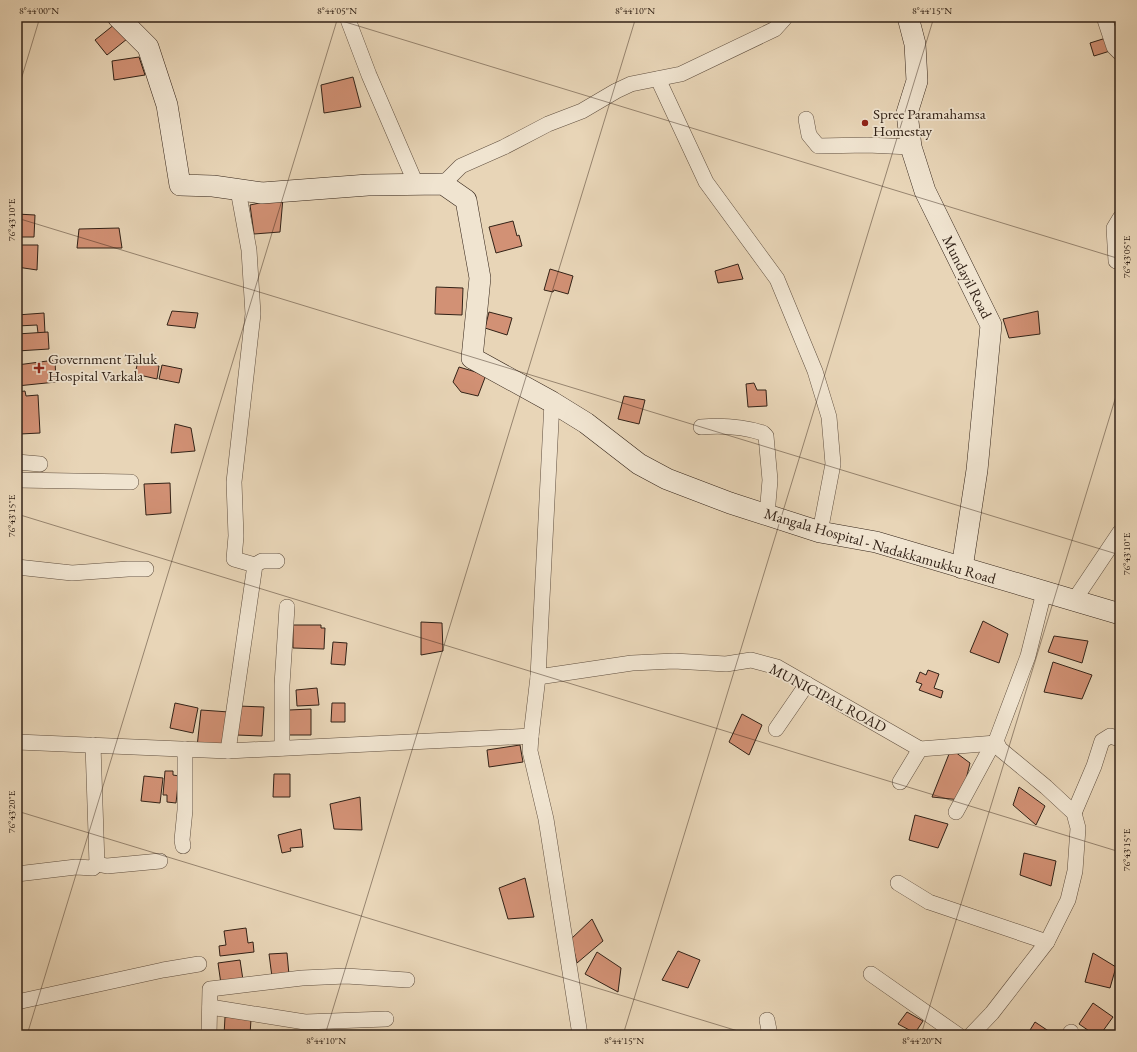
<svg xmlns="http://www.w3.org/2000/svg" width="1137" height="1052" font-family="'EB Garamond',serif">
  <style>
    .building { fill: #d29175; stroke: #322217 }
    .lines { fill: none; stroke-linecap: round; stroke-linejoin: round }
    .street-casing { stroke: #604f3f; stroke-width: 16 }
    .secondary-casing { stroke: #322217; stroke-width: 22 }
    .street { stroke: #f0e4d0; stroke-width: 15 }
    .secondary { stroke: #f0e4d0; stroke-width: 21 }
    .ticks { fill: none; stroke: #322217; stroke-width: 1; stroke-opacity: 0.45 }
    .poi-dot { fill: #8f2418; stroke: #f0e4d0; stroke-width: 1.5 }
    .labels { text-anchor: middle; stroke-width: 3.5; stroke-linejoin: round; paint-order: stroke }
    .poi-label { font-size: 15px; fill: #322217; stroke: #f0e4d0; text-anchor: start }
    .street-label { font-size: 15px; fill: #322217; stroke: #f0e4d0 }
    .neatline { fill: none; stroke: #322217; stroke-width: 1.5 }
    .ticks-label { font-size: 10px; text-anchor: middle; fill: #322217 }
  </style>
  <rect width="100%" height="100%" fill="#e8d5b7"/>
  <filter id="stains"><feTurbulence type="fractalNoise" baseFrequency=".005" numOctaves="4"/><feColorMatrix values="0 0 0 0 .2 0 0 0 0 .09 0 0 0 0 .02 0 0 0 .5 -.17"/></filter>
  <radialGradient id="worn" r=".72"><stop offset=".6" stop-color="#630" stop-opacity="0"/><stop offset="1" stop-color="#630" stop-opacity=".3"/></radialGradient>
  <g class="building">
    <path d="M115,24L127,39L107,55L95,40Z"/>
    <path d="M1106,38L1110,51L1094,56L1090,43Z"/>
    <path d="M139,57L145,75L114,80L112,61Z"/>
    <path d="M353,77L361,107L324,113L321,85Z"/>
    <path d="M283,198L280,232L254,234L250,205Z"/>
    <path d="M17,214L35,215L34,237H17Z"/>
    <path d="M513,221L517,236L519,235L522,246L496,253L489,227Z"/>
    <path d="M119,228L122,248H77L79,229Z"/>
    <path d="M17,245H38L37,270L17,267Z"/>
    <path d="M738,264L743,279L718,283L715,271Z"/>
    <path d="M550,269L573,276L568,294L554,290L553,292L544,290Z"/>
    <path d="M436,287L463,288L462,315L435,314Z"/>
    <path d="M172,311L198,313L195,328L167,325Z"/>
    <path d="M1038,311L1040,334L1009,338L1003,319Z"/>
    <path d="M489,312L512,318L507,335L485,328Z"/>
    <path d="M44,313L45,333H38L37,325L17,326V315Z"/>
    <path d="M48,332L49,349L17,351V334Z"/>
    <path d="M55,360L56,382L17,386V365Z"/>
    <path d="M138,361L159,366L157,379L135,374Z"/>
    <path d="M162,365L182,369L179,383L159,379Z"/>
    <path d="M459,367L486,375L478,396L461,392L453,382Z"/>
    <path d="M754,383L757,390H766L767,406L748,407L746,384Z"/>
    <path d="M25,391L26,396L38,395L40,433L20,434L21,442H17V392Z"/>
    <path d="M624,396L645,400L639,424L618,419Z"/>
    <path d="M175,424L191,428L195,451L171,453Z"/>
    <path d="M170,483L171,513L146,515L144,484Z"/>
    <path d="M983,621L1008,634L999,663L970,652Z"/>
    <path d="M421,622L442,623L443,651L421,655Z"/>
    <path d="M293,625H321V628H325L324,649L293,648Z"/>
    <path d="M1054,636L1088,641L1082,663L1048,652Z"/>
    <path d="M333,642L347,643L345,665L331,664Z"/>
    <path d="M1053,662L1092,675L1082,699L1044,692Z"/>
    <path d="M928,670L939,674L934,688L943,691L941,698L919,690L922,684L916,682L920,672L926,675Z"/>
    <path d="M317,688L319,705L297,706L296,690Z"/>
    <path d="M175,703L198,708L193,733L170,728Z"/>
    <path d="M332,703H345V722H331Z"/>
    <path d="M238,706L264,707L262,736L236,735Z"/>
    <path d="M311,709V735H289V710Z"/>
    <path d="M201,710L229,712L225,748L197,747Z"/>
    <path d="M742,714L762,725L749,755L729,742Z"/>
    <path d="M520,745L523,762L489,767L487,750Z"/>
    <path d="M951,749L970,763L961,800L932,797Z"/>
    <path d="M165,771H173V775L179,776L176,803L167,802V795H163Z"/>
    <path d="M274,774H290V797H273Z"/>
    <path d="M144,776L163,778L160,803L141,801Z"/>
    <path d="M1019,787L1045,806L1036,825L1013,805Z"/>
    <path d="M360,797L362,830L334,829L330,804Z"/>
    <path d="M915,815L948,824L938,848L909,840Z"/>
    <path d="M301,829L303,847L290,848L291,851L282,853L278,835Z"/>
    <path d="M1024,853L1056,861L1051,886L1020,875Z"/>
    <path d="M525,878L534,917L508,919L499,888Z"/>
    <path d="M592,919L603,941L577,963L571,939Z"/>
    <path d="M246,928L248,943L253,942L254,952L220,956L219,946L226,945L224,931Z"/>
    <path d="M678,951L700,960L688,988L662,980Z"/>
    <path d="M597,952L621,968L618,992L585,974Z"/>
    <path d="M287,953L289,975L272,977L269,954Z"/>
    <path d="M1093,953L1116,967L1110,988L1085,982Z"/>
    <path d="M240,960L243,980L221,984L218,963Z"/>
    <path d="M1093,1003L1113,1017L1100,1035H1095L1079,1024Z"/>
    <path d="M907,1012L923,1021L915,1033L898,1024Z"/>
    <path d="M225,1017L251,1019L250,1035H224Z"/>
    <path d="M1035,1022L1053,1034V1035H1027Z"/>
  </g>
  <g class="lines">
    <g class="street-casing">
      <g id="street">
        <path d="M347,17L369,75L416,184"/>
        <path d="M1104,17L1114,47L1120,53"/>
        <path d="M658,79L706,182L777,279L815,371L829,417L833,464L820,532"/>
        <path d="M806,119L809,135L818,146L867,145L911,147"/>
        <path d="M443,184L461,166L504,147L548,124L582,111L616,91L631,84L681,74L775,29L784,19L783,17"/>
        <path d="M238,190L249,250L253,314L234,482L236,536L234,559L255,565"/>
        <path d="M1116,261L1114,228L1120,218"/>
        <path d="M701,427C723,425 741,426 763,433L766,436L770,480L767,515"/>
        <path d="M17,462L40,464"/>
        <path d="M17,480L131,482"/>
        <path d="M17,567L72,573L128,569H146"/>
        <path d="M1075,599L1120,532"/>
        <path d="M538,677L632,663L674,661L726,664L751,660L777,667L920,749L996,743"/>
        <path d="M776,729L807,684"/>
        <path d="M531,736L530,751L546,819L580,1035"/>
        <path d="M17,742L228,751L531,736L538,677L552,402"/>
        <path d="M282,748V685L287,607"/>
        <path d="M228,751L255,565L262,561H277"/>
        <path d="M900,782L920,749"/>
        <path d="M956,812L990,749L996,743"/>
        <path d="M1074,813L1094,766L1102,741L1110,736L1120,739"/>
        <path d="M183,846L182,840L185,810V749"/>
        <path d="M97,864L107,866L160,861"/>
        <path d="M17,874L76,867L93,868L97,864L93,745"/>
        <path d="M898,883L929,902L1047,942"/>
        <path d="M871,974L958,1035"/>
        <path d="M17,1002L163,970L199,964"/>
        <path d="M210,1007L305,1022L386,1019"/>
        <path d="M767,1020L770,1035"/>
        <path d="M209,1035L210,989L302,978L346,976L407,980"/>
        <path d="M971,1035L992,1013L1047,942L1068,900L1075,871L1078,828L1074,813L1046,787L1000,749L996,741L1028,656L1044,592"/>
        <path d="M1069,1035L1071,1032"/>
      </g>
    </g>
    <g class="secondary-casing">
      <g id="secondary">
        <path d="M118,17L148,47L167,105L180,185L213,186L262,193L368,185L443,184L466,200L480,278L472,358L552,402L586,423L639,464L667,479L730,503L820,532L876,542L1120,614"/>
        <path d="M908,17L915,44L917,81L907,113L911,147L925,191L991,325L977,470L962,568"/>
      </g>
    </g>
    <use href="#street" class="street"/>
    <use href="#secondary" class="secondary"/>
  </g>
  <path class="ticks" d="M329,17L1120,259M17,93L40,17M17,218L1120,555M17,514L1120,852M17,811L751,1035M27,1035L338,17M325,1035L636,17M623,1035L934,17M921,1035L1120,383"/>
  <g class="poi-dot">
    <circle cx="865" cy="123" r="4"/>
    <path d="M37 362h4v4h4v4h-4v4h-4v-4h-4v-4h4z"/>
  </g>
  <g class="labels">
    <g class="poi-label">
      <text x="873" y="119">Spree Paramahamsa<tspan x="873" dy="17">Homestay</tspan></text>
      <text x="48" y="364">Government Taluk<tspan x="48" dy="17">Hospital Varkala</tspan></text>
    </g>
    <g class="street-label">
      <text transform="translate(967 277) rotate(63)" y="5">Mundayil Road</text>
      <text transform="translate(880 546) rotate(16)" y="5">Mangala Hospital - Nadakkamukku Road</text>
      <text transform="translate(828 698) rotate(28)" y="5">MUNICIPAL ROAD</text>
    </g>
  </g>
  <rect width="1137" height="1052" fill="none" stroke="#e8d5b7" stroke-width="44"/>
  <rect x="22" y="22" width="1093" height="1008" class="neatline"/>
  <g class="ticks-label">
    <text x="39" y="14">8°44'00"N</text>
    <text x="337" y="14">8°44'05"N</text>
    <text x="635" y="14">8°44'10"N</text>
    <text x="932" y="14">8°44'15"N</text>
    <text transform="translate(11 220) rotate(-90)" y="4">76°43'10"E</text>
    <text transform="translate(1126 257) rotate(-90)" y="4">76°43'05"E</text>
    <text transform="translate(11 516) rotate(-90)" y="4">76°43'15"E</text>
    <text transform="translate(1126 554) rotate(-90)" y="4">76°43'10"E</text>
    <text transform="translate(11 812) rotate(-90)" y="4">76°43'20"E</text>
    <text transform="translate(1126 850) rotate(-90)" y="4">76°43'15"E</text>
    <text x="326" y="1044">8°44'10"N</text>
    <text x="624" y="1044">8°44'15"N</text>
    <text x="922" y="1044">8°44'20"N</text>
  </g>
  <rect width="100%" height="100%" filter="url(#stains)"/>
  <rect width="100%" height="100%" fill="url(#worn)"/>
</svg>
